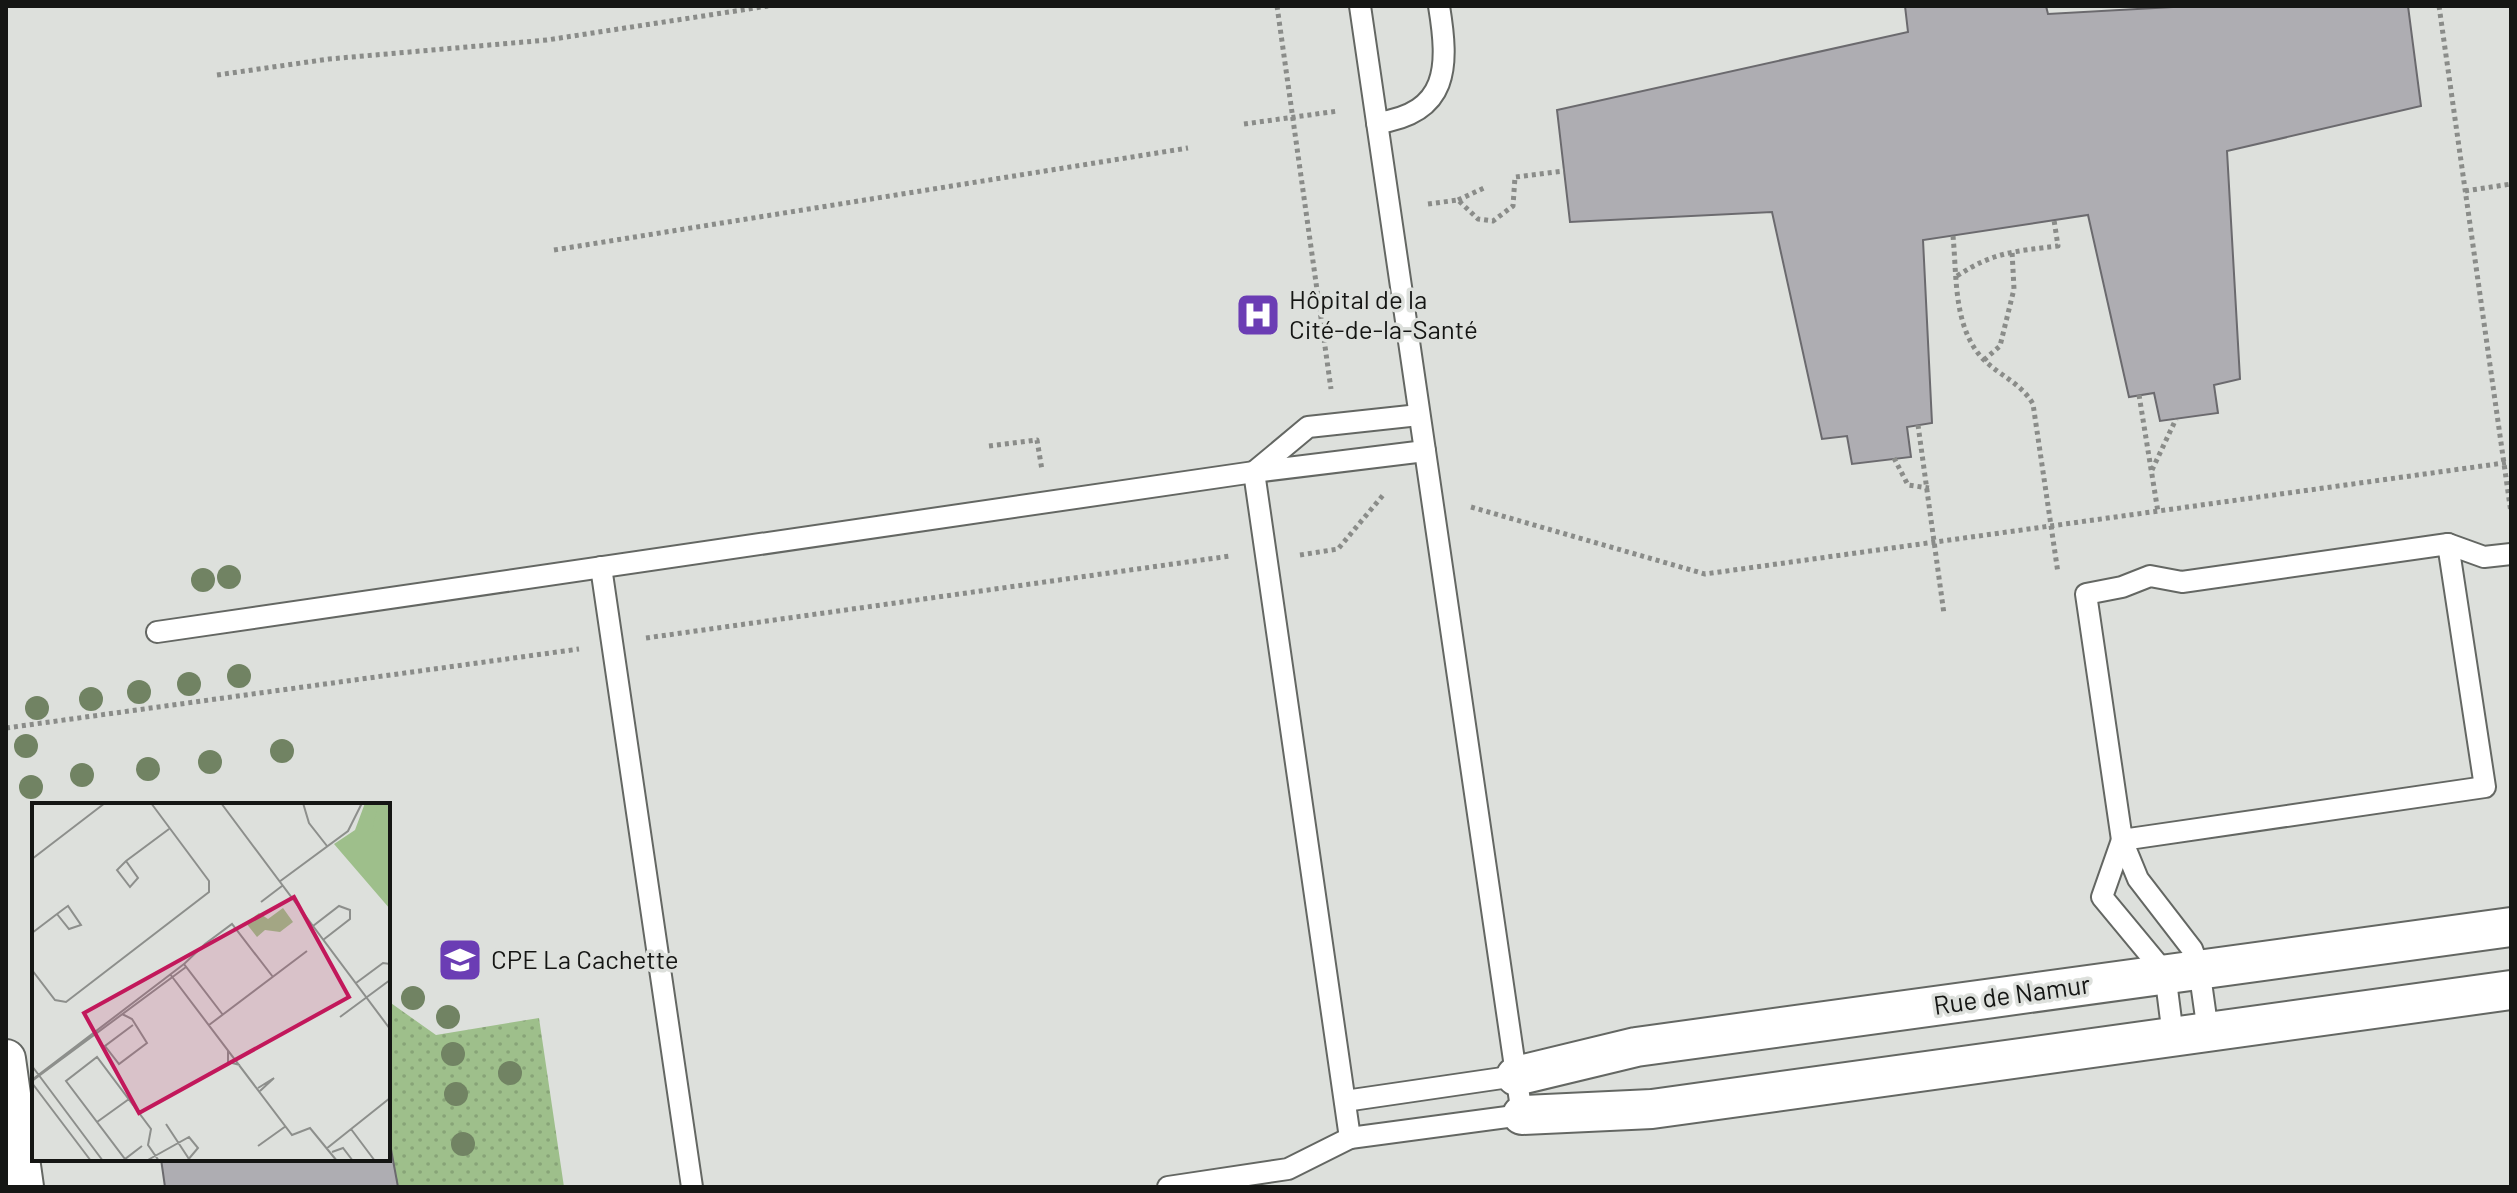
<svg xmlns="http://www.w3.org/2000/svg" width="2517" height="1193" font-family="Barlow,sans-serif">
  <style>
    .park { fill: url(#park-dots) }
    .building { fill: #aeadb2; stroke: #6b6a6e; stroke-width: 2 }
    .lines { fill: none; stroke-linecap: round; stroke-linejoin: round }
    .service-casing { stroke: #646763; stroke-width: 24 }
    .minor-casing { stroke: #646763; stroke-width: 42 }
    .path { stroke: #8a8c89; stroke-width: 5; stroke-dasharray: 4 4; stroke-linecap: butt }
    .service { stroke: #fff; stroke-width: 20 }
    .minor { stroke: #fff; stroke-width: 38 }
    .tree { fill: #718363 }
    .labels { text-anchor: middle; stroke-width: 7; stroke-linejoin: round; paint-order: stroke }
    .poi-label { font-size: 26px; fill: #151614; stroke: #dde0dc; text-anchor: start }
    .street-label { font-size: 26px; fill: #151614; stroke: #dde0dc }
    .inset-road { fill: none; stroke: #8d8f8c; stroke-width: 2 }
    .view { fill: #c2185b; fill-opacity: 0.15; stroke: #c2185b; stroke-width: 4 }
    .inset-edge { fill: none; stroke: #151614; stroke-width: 4 }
  </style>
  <defs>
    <pattern id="park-dots" width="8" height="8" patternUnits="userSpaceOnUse" patternTransform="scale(2)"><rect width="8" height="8" fill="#9ebf8b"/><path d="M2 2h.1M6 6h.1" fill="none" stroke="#87a377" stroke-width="1.8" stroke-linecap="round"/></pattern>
  </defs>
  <rect width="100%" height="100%" fill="#dde0dc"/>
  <path class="park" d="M388,1001L436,1035L539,1018L564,1187H398L388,1133Z"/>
  <g class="building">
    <path d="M1905,6H2046L2048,14L2191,6H2408L2421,106L2227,151L2240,379L2214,385L2218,413L2160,421L2154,393L2129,397L2088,215L1923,240L1932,423L1907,427L1911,457L1852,464L1847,436L1822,439L1772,212L1570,222L1557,110L1908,32Z"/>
    <path d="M388,1133L398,1187H165L161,1159H388Z"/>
  </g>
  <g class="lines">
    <g class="service-casing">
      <g id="service">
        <path d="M1377,123C1449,113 1449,67 1439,6"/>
        <path d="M1254,472L1308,427L1419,415"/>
        <path d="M2448,544L2484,557L2511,554"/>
        <path d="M601,567L692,1187"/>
        <path d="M157,632L1254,472L1425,451"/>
        <path d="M2122,840L2485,787L2448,544L2182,582L2150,576L2122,587L2086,594L2122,840L2138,879L2192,949L2199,968L2208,1032"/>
        <path d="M2122,840L2102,897L2165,973L2173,1036"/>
        <path d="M1345,1101L1516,1076"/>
        <path d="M1350,1138L1522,1115L1360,6"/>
        <path d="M1168,1187L1288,1169L1350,1138L1254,472"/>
      </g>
    </g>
    <g class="minor-casing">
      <g id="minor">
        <path d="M6,1059L24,1187"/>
        <path d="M1516,1076L1636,1047L2511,927"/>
        <path d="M1522,1115L1652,1109L2511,990"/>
      </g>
    </g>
    <g class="path">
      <path d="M1277,6L1331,389"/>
      <path d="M2439,6L2511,513"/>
      <path d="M217,75L329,59L547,40L768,6"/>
      <path d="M1244,124L1338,111"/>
      <path d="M2465,191L2511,184"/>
      <path d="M1458,200L1486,187"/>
      <path d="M1428,204L1458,200L1478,219L1493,221L1513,206L1515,177L1564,171"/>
      <path d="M1953,236C1957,277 1953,327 1983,359C2000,376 2021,383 2033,404L2058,573"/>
      <path d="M554,250L1188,148"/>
      <path d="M1957,276C1993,252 2016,251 2058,246L2054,220"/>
      <path d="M1984,360L2000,346L2014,289L2012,251"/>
      <path d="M2139,395L2158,512"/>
      <path d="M1918,425L1944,614"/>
      <path d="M989,446L1037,440L1042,470"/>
      <path d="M1894,458L1908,485L1929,488"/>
      <path d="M2152,470L2176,419"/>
      <path d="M1471,507L1705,574L2511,462"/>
      <path d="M1300,555L1338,549L1384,494"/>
      <path d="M646,638L1230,556"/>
      <path d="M6,728L579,649"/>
    </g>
    <use href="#service" class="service"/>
    <use href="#minor" class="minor"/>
  </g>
  <g class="tree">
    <circle cx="229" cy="577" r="12"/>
    <circle cx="203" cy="580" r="12"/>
    <circle cx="239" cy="676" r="12"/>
    <circle cx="189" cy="684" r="12"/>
    <circle cx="139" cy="692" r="12"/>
    <circle cx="91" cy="699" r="12"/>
    <circle cx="37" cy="708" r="12"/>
    <circle cx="26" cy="746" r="12"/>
    <circle cx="282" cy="751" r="12"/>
    <circle cx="210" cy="762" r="12"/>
    <circle cx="148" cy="769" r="12"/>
    <circle cx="82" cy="775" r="12"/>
    <circle cx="31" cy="787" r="12"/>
    <circle cx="413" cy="998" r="12"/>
    <circle cx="448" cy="1017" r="12"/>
    <circle cx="453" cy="1054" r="12"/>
    <circle cx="510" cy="1073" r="12"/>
    <circle cx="456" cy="1094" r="12"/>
    <circle cx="463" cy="1144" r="12"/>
  </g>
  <defs>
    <g id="hospital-square" transform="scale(2.3)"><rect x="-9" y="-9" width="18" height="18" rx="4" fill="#6b3db4" stroke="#dde0dc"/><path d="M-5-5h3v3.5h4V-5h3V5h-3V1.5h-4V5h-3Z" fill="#fff"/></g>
    <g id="school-square" transform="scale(2.3)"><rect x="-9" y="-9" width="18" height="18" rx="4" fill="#6b3db4" stroke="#dde0dc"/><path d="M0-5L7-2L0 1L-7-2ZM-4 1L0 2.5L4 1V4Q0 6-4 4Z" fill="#fff"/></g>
  </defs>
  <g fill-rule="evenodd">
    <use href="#hospital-square" x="1258" y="315"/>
    <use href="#school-square" x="460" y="960"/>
  </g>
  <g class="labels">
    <g class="poi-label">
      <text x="1289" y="309">Hôpital de la<tspan x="1289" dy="30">Cité-de-la-Santé</tspan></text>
      <text x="491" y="969">CPE La Cachette</text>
    </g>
    <g class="street-label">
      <text transform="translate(2012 995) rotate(-8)" y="9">Rue de Namur</text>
    </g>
  </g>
  <g transform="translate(32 803)">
    <rect width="358" height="358" fill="#dde0dc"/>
    <path d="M333,0H358V106L302,41L323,27ZM251,105L261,119L248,129L233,127L225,134L214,120L227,110L236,116Z" fill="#9ebf8b"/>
    <path d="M346,0H358V31L340,28Z" fill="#9ebf8b"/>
    <path class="inset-road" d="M189,0L358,226M271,0L277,20L295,43M0,56L73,0M94,58L106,75L98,84L85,67L94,58L137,26M247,79L316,28L330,0M229,99L250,83M281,123L307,103L318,107V116L291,137M0,130L25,111L33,105L36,103L49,122L37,126L25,111M0,167L23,197L34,199L177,89V78L119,0M138,171L260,332L278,325L305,358M324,180L351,160L358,161M90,211L100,216L115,240L87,261L73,243L101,222M191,212L152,161L173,141L200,121L241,174M308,214L358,177M177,222L275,148M196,247V259L208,262M0,263L71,358M1,276L152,161M0,278L154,164M0,280L59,358M226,285L242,275L228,288M65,319L97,296M134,321L157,356M319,326L343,358M110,343L93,356L34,278L65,254L119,326L116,342L127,358M226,343L254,323M294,346L358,295M300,349L311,345L321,358M114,358L157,334L166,345L155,358"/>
    <path class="view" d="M262,94L317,194L107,310L52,210Z"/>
    <rect width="358" height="358" class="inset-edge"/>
  </g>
  <rect width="2517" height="1193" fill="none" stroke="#151614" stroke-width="16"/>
</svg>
